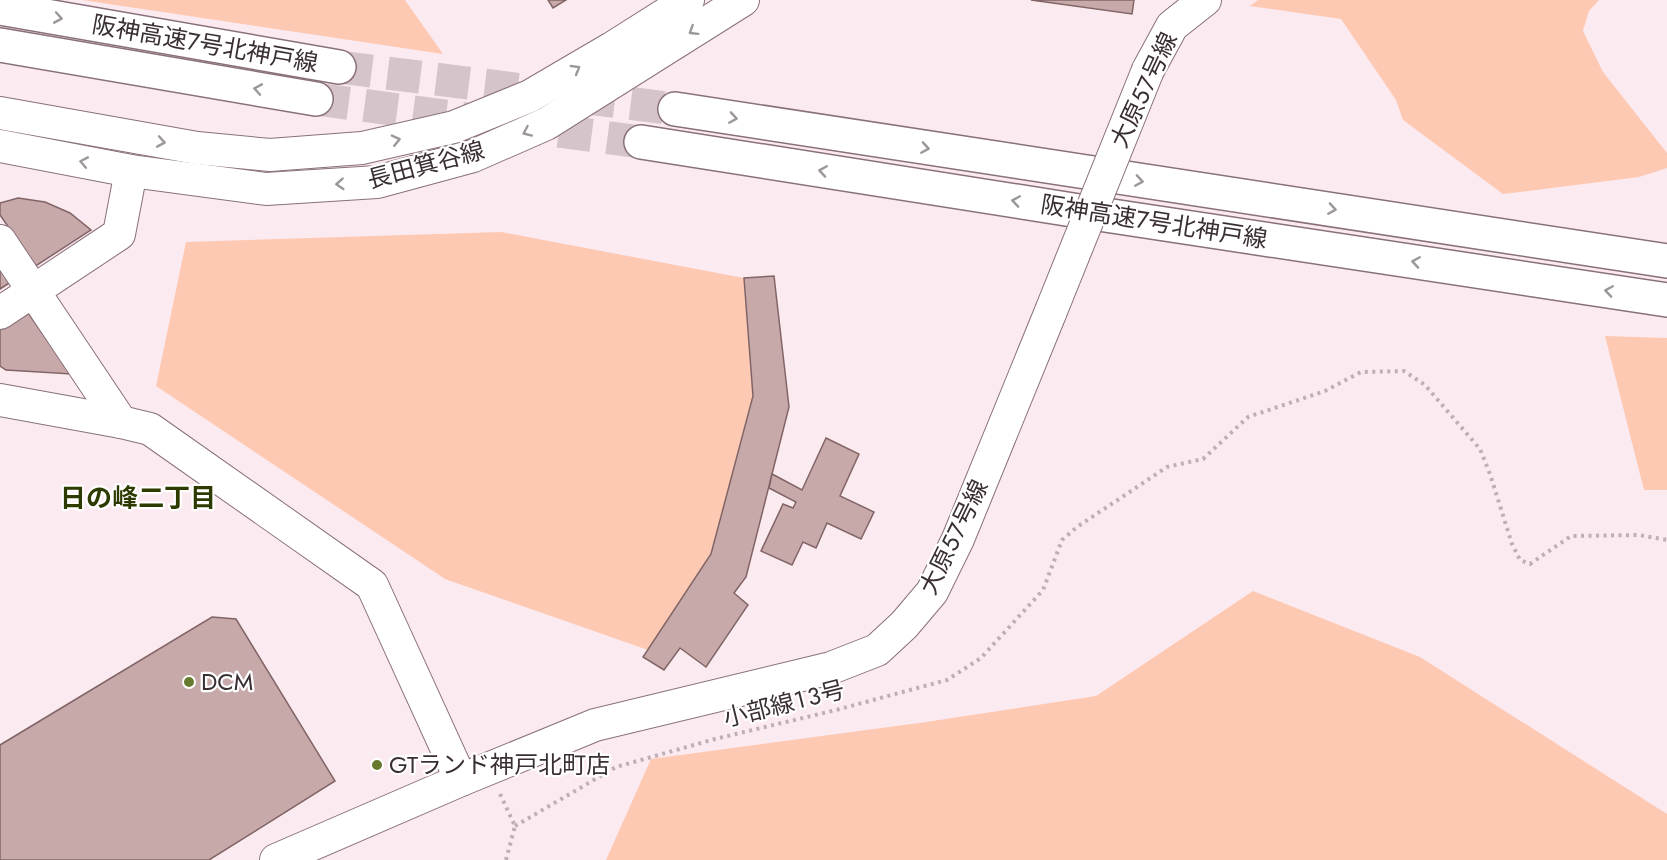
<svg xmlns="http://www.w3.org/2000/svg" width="1667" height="860" font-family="Jost,'Noto Sans JP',sans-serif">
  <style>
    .green { fill: #fdc9b3 }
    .building { fill: #c8a9a9; stroke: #816566; stroke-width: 1.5 }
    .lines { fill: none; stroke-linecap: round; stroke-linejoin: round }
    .highway-tunnel { stroke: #d5c5cb; stroke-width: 33; stroke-dasharray: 33 16; stroke-linecap: butt }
    .minor-casing { stroke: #89707a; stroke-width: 34 }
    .highway-casing { stroke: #89707a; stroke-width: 36 }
    .path { stroke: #bfafb5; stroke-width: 4; stroke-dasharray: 3 4.5; stroke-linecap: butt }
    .minor { stroke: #fff; stroke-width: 32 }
    .highway { stroke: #fff; stroke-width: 33 }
    .minor-bridge-casing { stroke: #89707a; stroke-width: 34; stroke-linecap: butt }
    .minor-bridge { stroke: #fff; stroke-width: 32 }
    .oneway { stroke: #9c9799 }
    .poi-dot { fill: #667b2d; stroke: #fff; stroke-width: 2 }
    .labels { text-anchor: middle; stroke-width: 4.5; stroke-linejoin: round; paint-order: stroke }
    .street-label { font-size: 24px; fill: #3a2f33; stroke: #fff }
    .poi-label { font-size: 24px; fill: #3a2f33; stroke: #fff; text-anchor: start }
    .neighbourhood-label { font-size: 26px; font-weight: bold; fill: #2d3b01; stroke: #fff }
  </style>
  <rect width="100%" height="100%" fill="#fceaf1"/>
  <g class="green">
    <path d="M82,0H405L443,54Z"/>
    <path d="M1258,0H1599L1589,11L1583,31L1603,72L1667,153V168L1639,177L1503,194L1403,120L1396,100L1341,19L1250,6Z"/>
    <path d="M501,232L744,278L753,396L711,554L648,650L445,579L156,386L186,242Z"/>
    <path d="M1605,336L1667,338V490H1644Z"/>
    <path d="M1253,591L1420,657L1667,814V860H606L651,759L926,722L1096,696Z"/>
  </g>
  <g class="building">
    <path d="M548,0H566L553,8Z"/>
    <path d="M1031,0H1134L1132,14Z"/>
    <path d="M18,198L45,202L70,213L91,230L0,289V249L16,238L0,215V203Z"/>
    <path d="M774,276L789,407L746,577L734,593L748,605L706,667L680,648L664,670L643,657L711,554L753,396L744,278Z"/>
    <path d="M24,307L71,374L6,370L0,366V323Z"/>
    <path d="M826,438L859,454L840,496L874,512L861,539L827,523L816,548L803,542L792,565L761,551L783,504L793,508L796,502L769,488L772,474L802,490Z"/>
    <path d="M212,617L236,619L335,781L209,860H0V745Z"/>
  </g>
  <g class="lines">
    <g class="highway-tunnel">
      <path d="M339,67L675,109"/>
      <path d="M316,99L641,142"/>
    </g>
    <g class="minor-casing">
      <g id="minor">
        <path d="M1148,70L1172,26L1205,0"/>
        <path d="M0,113L197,148L270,155L362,148L454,127L530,96L612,48L688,0"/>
        <path d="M0,146L131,171L266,189L377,182L473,156L546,124L743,0"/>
        <path d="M0,241L121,422"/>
        <path d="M0,313L119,234L131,171"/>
        <path d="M0,400L121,422L150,429L372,585L461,780"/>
        <path d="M276,860L461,780L595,725L831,668L877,650L904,625L932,592L958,539L1051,311"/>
      </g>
    </g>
    <g class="highway-casing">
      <g id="highway">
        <path d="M0,8L339,67"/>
        <path d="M0,45L316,99"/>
        <path d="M675,109L1667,261"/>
        <path d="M641,142L1079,211L1667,300"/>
      </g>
    </g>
    <g class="path">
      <path d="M500,794L515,826L506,860"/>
      <path d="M515,826L616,767L715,739L836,710L947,680L981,658L1043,590L1062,540L1077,527L1167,467L1203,459L1248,417L1325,391L1361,372L1404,371L1425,385L1480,449L1490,474L1512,544L1520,560L1530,564L1571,536L1639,535L1667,540"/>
    </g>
    <use href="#minor" class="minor"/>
    <use href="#highway" class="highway"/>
    <g class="minor-bridge-casing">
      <path id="minor-bridge" d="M1051,311L1148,70"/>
    </g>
    <use href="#minor-bridge" class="minor-bridge"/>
  </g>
  <defs><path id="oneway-chevron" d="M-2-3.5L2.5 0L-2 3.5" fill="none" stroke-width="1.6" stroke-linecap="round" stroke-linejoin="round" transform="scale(1.5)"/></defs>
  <g class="oneway">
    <use href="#oneway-chevron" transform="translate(58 18) rotate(10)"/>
    <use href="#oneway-chevron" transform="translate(693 31) rotate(148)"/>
    <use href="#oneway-chevron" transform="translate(576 69) rotate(-30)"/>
    <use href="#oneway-chevron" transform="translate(258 89) rotate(-170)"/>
    <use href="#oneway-chevron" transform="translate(733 118) rotate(9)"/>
    <use href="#oneway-chevron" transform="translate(527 132) rotate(156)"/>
    <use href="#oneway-chevron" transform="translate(396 140) rotate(-13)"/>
    <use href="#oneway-chevron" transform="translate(161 142) rotate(10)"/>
    <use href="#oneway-chevron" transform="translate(925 148) rotate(9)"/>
    <use href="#oneway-chevron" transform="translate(84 162) rotate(-169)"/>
    <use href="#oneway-chevron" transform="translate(823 171) rotate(-171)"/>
    <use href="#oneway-chevron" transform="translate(1139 181) rotate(9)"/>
    <use href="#oneway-chevron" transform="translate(340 184) rotate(176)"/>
    <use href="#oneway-chevron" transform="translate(1016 201) rotate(-171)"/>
    <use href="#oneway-chevron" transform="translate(1332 209) rotate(9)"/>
    <use href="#oneway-chevron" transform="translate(1416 262) rotate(-171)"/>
    <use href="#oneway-chevron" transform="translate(1609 291) rotate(-171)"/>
  </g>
  <g class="poi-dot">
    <circle cx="189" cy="682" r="6"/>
    <circle cx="377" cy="765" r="6"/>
  </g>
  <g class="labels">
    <g class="street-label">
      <text transform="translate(205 44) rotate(10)" y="8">阪神高速7号北神戸線</text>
      <text transform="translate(1144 90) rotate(-65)" y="8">大原５７号線</text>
      <text transform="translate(426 165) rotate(-15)" y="8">長田箕谷線</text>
      <text transform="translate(1154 222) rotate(9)" y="8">阪神高速7号北神戸線</text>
      <text transform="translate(954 537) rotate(-64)" y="8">大原５７号線</text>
      <text transform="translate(784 704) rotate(-14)" y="8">小部線１３号</text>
    </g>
    <g class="poi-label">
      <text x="201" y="690">DCM</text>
      <text x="389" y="773">GTランド神戸北町店</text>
    </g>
    <g class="neighbourhood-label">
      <text x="138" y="507">日の峰二丁目</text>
    </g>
  </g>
</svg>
